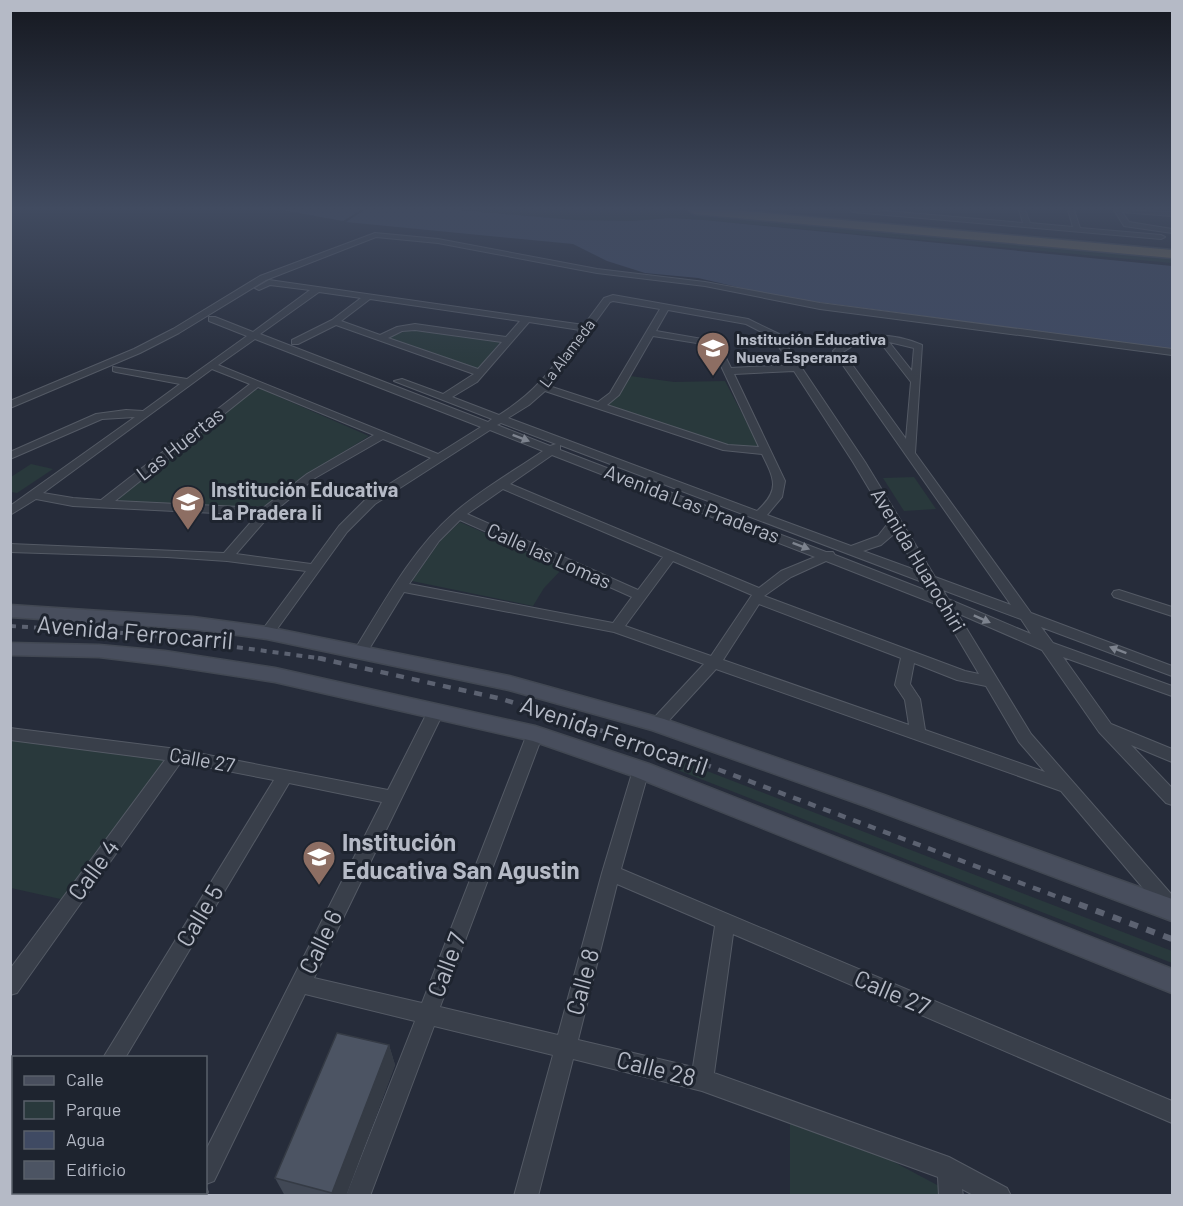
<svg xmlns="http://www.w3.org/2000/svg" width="1183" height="1206" font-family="Barlow,sans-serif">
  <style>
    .green { fill: #29393c }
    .water { fill: #3f4a63 }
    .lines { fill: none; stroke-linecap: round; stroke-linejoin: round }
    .street-casing { stroke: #545a65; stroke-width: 2 }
    .secondary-casing { stroke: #424853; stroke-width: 3 }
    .highway-casing { stroke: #414752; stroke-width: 3 }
    .street { fill: #393f4a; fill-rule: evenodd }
    .secondary { fill: #484e5d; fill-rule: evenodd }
    .highway { fill: #6f6857; fill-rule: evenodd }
    .rail-far2 { stroke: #5c6271; stroke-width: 4; stroke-dasharray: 6 6; stroke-linecap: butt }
    .rail-far1 { stroke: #5c6271; stroke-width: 4.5; stroke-dasharray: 8 8; stroke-linecap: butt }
    .rail { stroke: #5c6271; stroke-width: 6; stroke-dasharray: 9 9; stroke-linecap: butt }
    .wall { fill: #414855 }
    .shaded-wall { fill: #353b45 }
    .building { fill: #4c5463; stroke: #353b45; stroke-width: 1.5 }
    .oneway { fill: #7d838e }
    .labels { text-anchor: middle; stroke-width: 6; stroke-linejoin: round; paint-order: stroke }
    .far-poi-label { font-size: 16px; font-weight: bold; fill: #b5bac6; stroke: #1e242f; text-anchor: start }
    .far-street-label { font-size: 16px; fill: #b5bac6; stroke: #1e242f }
    .street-label { font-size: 20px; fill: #b5bac6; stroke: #1e242f }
    .poi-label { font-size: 20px; font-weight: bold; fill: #b5bac6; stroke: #1e242f; text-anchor: start }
    .near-street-label { font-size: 24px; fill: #b5bac6; stroke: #1e242f }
    .near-poi-label { font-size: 24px; font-weight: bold; fill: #b5bac6; stroke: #1e242f; text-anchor: start }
  </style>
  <rect width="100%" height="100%" fill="#262c3a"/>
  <g class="green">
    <path d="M458,210H650L1172,257V263L704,220L670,218L632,221L575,220Z"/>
    <path d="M411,329L501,341L479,368H476L387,338Z"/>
    <path d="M630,376L674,382L725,381L760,448L728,446L608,405L619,394Z"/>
    <path d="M261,389L369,436L305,476L265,508L254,510L120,501L118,496L250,391Z"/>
    <path d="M31,464L53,469L17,493L11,492V477Z"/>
    <path d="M914,477L936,509L904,511L883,478Z"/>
    <path d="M460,522L563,568L544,588L533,606L412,581L441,540Z"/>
    <path d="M11,739L165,760L65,900L11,888Z"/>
    <path d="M681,761L1172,951V963L675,769Z"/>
    <path d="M790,1119L877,1153L939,1186L943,1196H790Z"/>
  </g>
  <g class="water">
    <path d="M282,210H361L343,221Z"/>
    <path d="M364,210H458L575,220L632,221L670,218L704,220L1172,266V349L780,297L698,278L645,273L607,261L573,244L346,222Z"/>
  </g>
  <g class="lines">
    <g class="street-casing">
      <g id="street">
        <path d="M850,210H875L1023,223L1019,210H1025L1030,223L1073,227L1068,210H1074L1080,228L1161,235L1165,237L1161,239L853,212Z"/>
        <path d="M1114,210L1172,212V216L1122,212L1129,222L1172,229V233L1124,226Z"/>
        <path d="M375,233L438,239L597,269L705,282L820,303L1172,349V355L820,309L705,286L597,273L438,243L376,237L266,280L179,333L140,353L10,408V401L134,349L173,329L260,276Z"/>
        <path d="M269,280L584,325L604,298L613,295L748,319L779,334L865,462L935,577L1011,605L833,351C854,329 897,334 922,345L915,453L1031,613L1172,666V676L1041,627L1053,643L1172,686V696L1063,657L1111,724L1172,749V762L1131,745L1172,788V805L1166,803L1099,732L1042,650L957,613L1031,734L1172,895V916L1165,914L1061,791L716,669L662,728H652L649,724L652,720L704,664L614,632L404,592L366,654H356L354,651C383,604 411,551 453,514C479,491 514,471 543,451L490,430L375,504L347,532L272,636L267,638L260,633L306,571L227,561L167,557L10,552V544L224,553L257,515L73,506L36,499L10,515V506L135,417L102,419L10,459V452L96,414L126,410L143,411L180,384L116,372L113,371V367L187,379L247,336L209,321V317H215L253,332L310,290L270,285L259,290L255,288ZM319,292L361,298L332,320L292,340V344H298L336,325L474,374L443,394L402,379L394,381L492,419L488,422L260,334ZM370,299L520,321L506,337L415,324L397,327L380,335L341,321ZM613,301L660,309L610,393L598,402L549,386L610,302ZM668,310L746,324L773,338L791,365L731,368L722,350L708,340L656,331ZM529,322L580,330C553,367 539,390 499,415L452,397L477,382ZM415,330L502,342L478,369L388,338L402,331ZM653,336L703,344L715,353L759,447L728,445L607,405L619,395ZM255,339L481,427L438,454L218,365ZM880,342L911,382L906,439L843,352L856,344ZM889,342L914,348L912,371ZM212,369L250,384L101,500L73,498L43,493ZM794,371L853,462L889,522L878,536L851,546L767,515L782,497L785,481L734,374ZM258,387L374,435L307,474L263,508L115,501ZM545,391L723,450L762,454C775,480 780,490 757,511L508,418L529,405ZM501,423L556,444L550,446L497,425ZM383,439L431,458L367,498L339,526L311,564L236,554L270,515L315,478ZM560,445L925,583L930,592L835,555L833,552H826L560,450ZM552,455L815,557L781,571L759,588L510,484ZM503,489L663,557L638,590L467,514ZM460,520L632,597L613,623L409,584L439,541ZM895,533L918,571L863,551L881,545ZM673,561L752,595L711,656L625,626ZM826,561L938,605L979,674L965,671L764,596L791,577ZM943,590L1021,619L1031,634L948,599ZM759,604L901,658L895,685L905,700L909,725L723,660ZM914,663L957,680L986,686L1019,742L1045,772L925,730L920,699L910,684Z"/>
        <path d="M1119,590L1172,607V616L1114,597L1112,594L1114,591Z"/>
        <path d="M436,705L441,707L444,711L314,978L422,1003L527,734L529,730L535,728L541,730L543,734L440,1007L558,1035L602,873L633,770L635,766L641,764L647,766L649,770L621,869L1172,1101V1123L733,934L714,1073L949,1157L1007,1188L1011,1196H975L962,1189L963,1196H939L938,1177L702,1091L573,1059L538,1196H514L553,1055L434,1026L370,1196H346L415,1021L305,994L214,1181L206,1184V1150L382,802L289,783L125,1058H103L274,780L181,762L17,993L10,995V969L165,760L10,740V728L177,749L388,790L428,711L431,707ZM617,884L715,926L693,1067L578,1040Z"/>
        <path d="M206,1187L208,1192L206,1196H182L184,1192H206Z"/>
        <path d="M19,1192H42L41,1196H17Z"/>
      </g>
    </g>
    <g class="secondary-casing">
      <g id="secondary">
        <path d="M10,605L193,617L267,627L509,676L664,719L884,795L1172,899V921L868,807L652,730L509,690L267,639L193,629L10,617Z"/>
        <path d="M10,643L99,645L165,651L275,668L535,726L649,764L1172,969V993L633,776L533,741L275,682L165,665L99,657L10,655Z"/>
      </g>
    </g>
    <g class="highway-casing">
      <path id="highway" d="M688,210H733L1172,250V258L694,214Z"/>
    </g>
    <use href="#street" class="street"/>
    <use href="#secondary" class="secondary"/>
    <use href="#highway" class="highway"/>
    <path class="rail-far2" d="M10,626L139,634L325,659"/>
    <path class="rail-far1" d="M318,658L502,699L693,760L1066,900"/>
    <path class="rail" d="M1062,898L1172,939"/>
  </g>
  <path class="wall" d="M389,1045L395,1065L346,1196H285L275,1178Z"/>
  <path class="shaded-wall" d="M389,1045L395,1065L346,1196H333L332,1193Z"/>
  <path class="building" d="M337,1033L389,1045L332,1193L275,1178Z"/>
  <defs><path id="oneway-solid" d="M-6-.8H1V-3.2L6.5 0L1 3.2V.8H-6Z" transform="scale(1.5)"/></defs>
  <g class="oneway">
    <use href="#oneway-solid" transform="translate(521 438) rotate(21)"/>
    <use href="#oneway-solid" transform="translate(801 546) rotate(21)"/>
    <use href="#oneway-solid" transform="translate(982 619) rotate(24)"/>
    <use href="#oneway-solid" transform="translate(1118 650) rotate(-159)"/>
  </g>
  <linearGradient id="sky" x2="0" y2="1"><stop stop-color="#151820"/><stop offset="0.55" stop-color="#414b60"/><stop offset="1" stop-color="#414b60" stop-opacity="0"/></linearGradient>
  <rect width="1183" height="379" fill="url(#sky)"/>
  <defs>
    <g id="school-pin" transform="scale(1.725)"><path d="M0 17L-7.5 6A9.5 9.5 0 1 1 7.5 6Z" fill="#8d6e63" stroke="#1e242f"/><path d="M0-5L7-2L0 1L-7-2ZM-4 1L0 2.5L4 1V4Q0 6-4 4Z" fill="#fff"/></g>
  </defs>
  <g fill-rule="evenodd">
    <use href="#school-pin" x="713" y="348"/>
    <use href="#school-pin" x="188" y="502"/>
    <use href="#school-pin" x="319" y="857"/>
  </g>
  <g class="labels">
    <g class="far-poi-label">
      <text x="736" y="345">Institución Educativa<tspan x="736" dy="18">Nueva Esperanza</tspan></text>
    </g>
    <g class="far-street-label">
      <text transform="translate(567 353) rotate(-53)" y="6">La Alameda</text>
    </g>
    <g class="street-label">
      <text transform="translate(180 444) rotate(-38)" y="7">Las Huertas</text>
      <text transform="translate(692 504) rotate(21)" y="7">Avenida Las Praderas</text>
      <text transform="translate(549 556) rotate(24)" y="7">Calle las Lomas</text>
      <text transform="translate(918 560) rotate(59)" y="7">Avenida Huarochiri</text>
      <text transform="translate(202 760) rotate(10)" y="7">Calle 27</text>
    </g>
    <g class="poi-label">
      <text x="211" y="497">Institución Educativa<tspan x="211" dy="23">La Pradera Ii</tspan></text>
    </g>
    <g class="near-street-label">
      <text transform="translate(135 633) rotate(5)" y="8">Avenida Ferrocarril</text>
      <text transform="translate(614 736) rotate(19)" y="8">Avenida Ferrocarril</text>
      <text transform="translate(94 870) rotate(-54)" y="8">Calle 4</text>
      <text transform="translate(200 916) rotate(-59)" y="8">Calle 5</text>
      <text transform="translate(321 942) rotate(-64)" y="8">Calle 6</text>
      <text transform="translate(447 965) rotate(-69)" y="8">Calle 7</text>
      <text transform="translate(583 982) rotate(-75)" y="8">Calle 8</text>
      <text transform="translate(892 993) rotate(23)" y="8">Calle 27</text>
      <text transform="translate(656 1069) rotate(14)" y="8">Calle 28</text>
    </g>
    <g class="near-poi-label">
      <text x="342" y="851">Institución<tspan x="342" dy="28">Educativa San Agustin</tspan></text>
    </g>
  </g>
  <rect width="1183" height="1206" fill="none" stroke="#b5bac6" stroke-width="24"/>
  <rect x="12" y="1056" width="195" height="138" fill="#1e242f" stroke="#5a606b" stroke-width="1.5"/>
  <rect x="24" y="1076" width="30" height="9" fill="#484e5d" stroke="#5a606b" stroke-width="1.5"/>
  <text x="66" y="1086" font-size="18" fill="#b5bac6">Calle</text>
  <rect x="24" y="1101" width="30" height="18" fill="#29393c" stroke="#5a606b" stroke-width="1.5"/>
  <text x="66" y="1116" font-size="18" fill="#b5bac6">Parque</text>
  <rect x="24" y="1131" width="30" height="18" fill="#3f4a63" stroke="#5a606b" stroke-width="1.5"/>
  <text x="66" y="1146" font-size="18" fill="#b5bac6">Agua</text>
  <rect x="24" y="1161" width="30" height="18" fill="#4c5463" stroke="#5a606b" stroke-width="1.5"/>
  <text x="66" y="1176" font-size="18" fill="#b5bac6">Edificio</text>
</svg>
